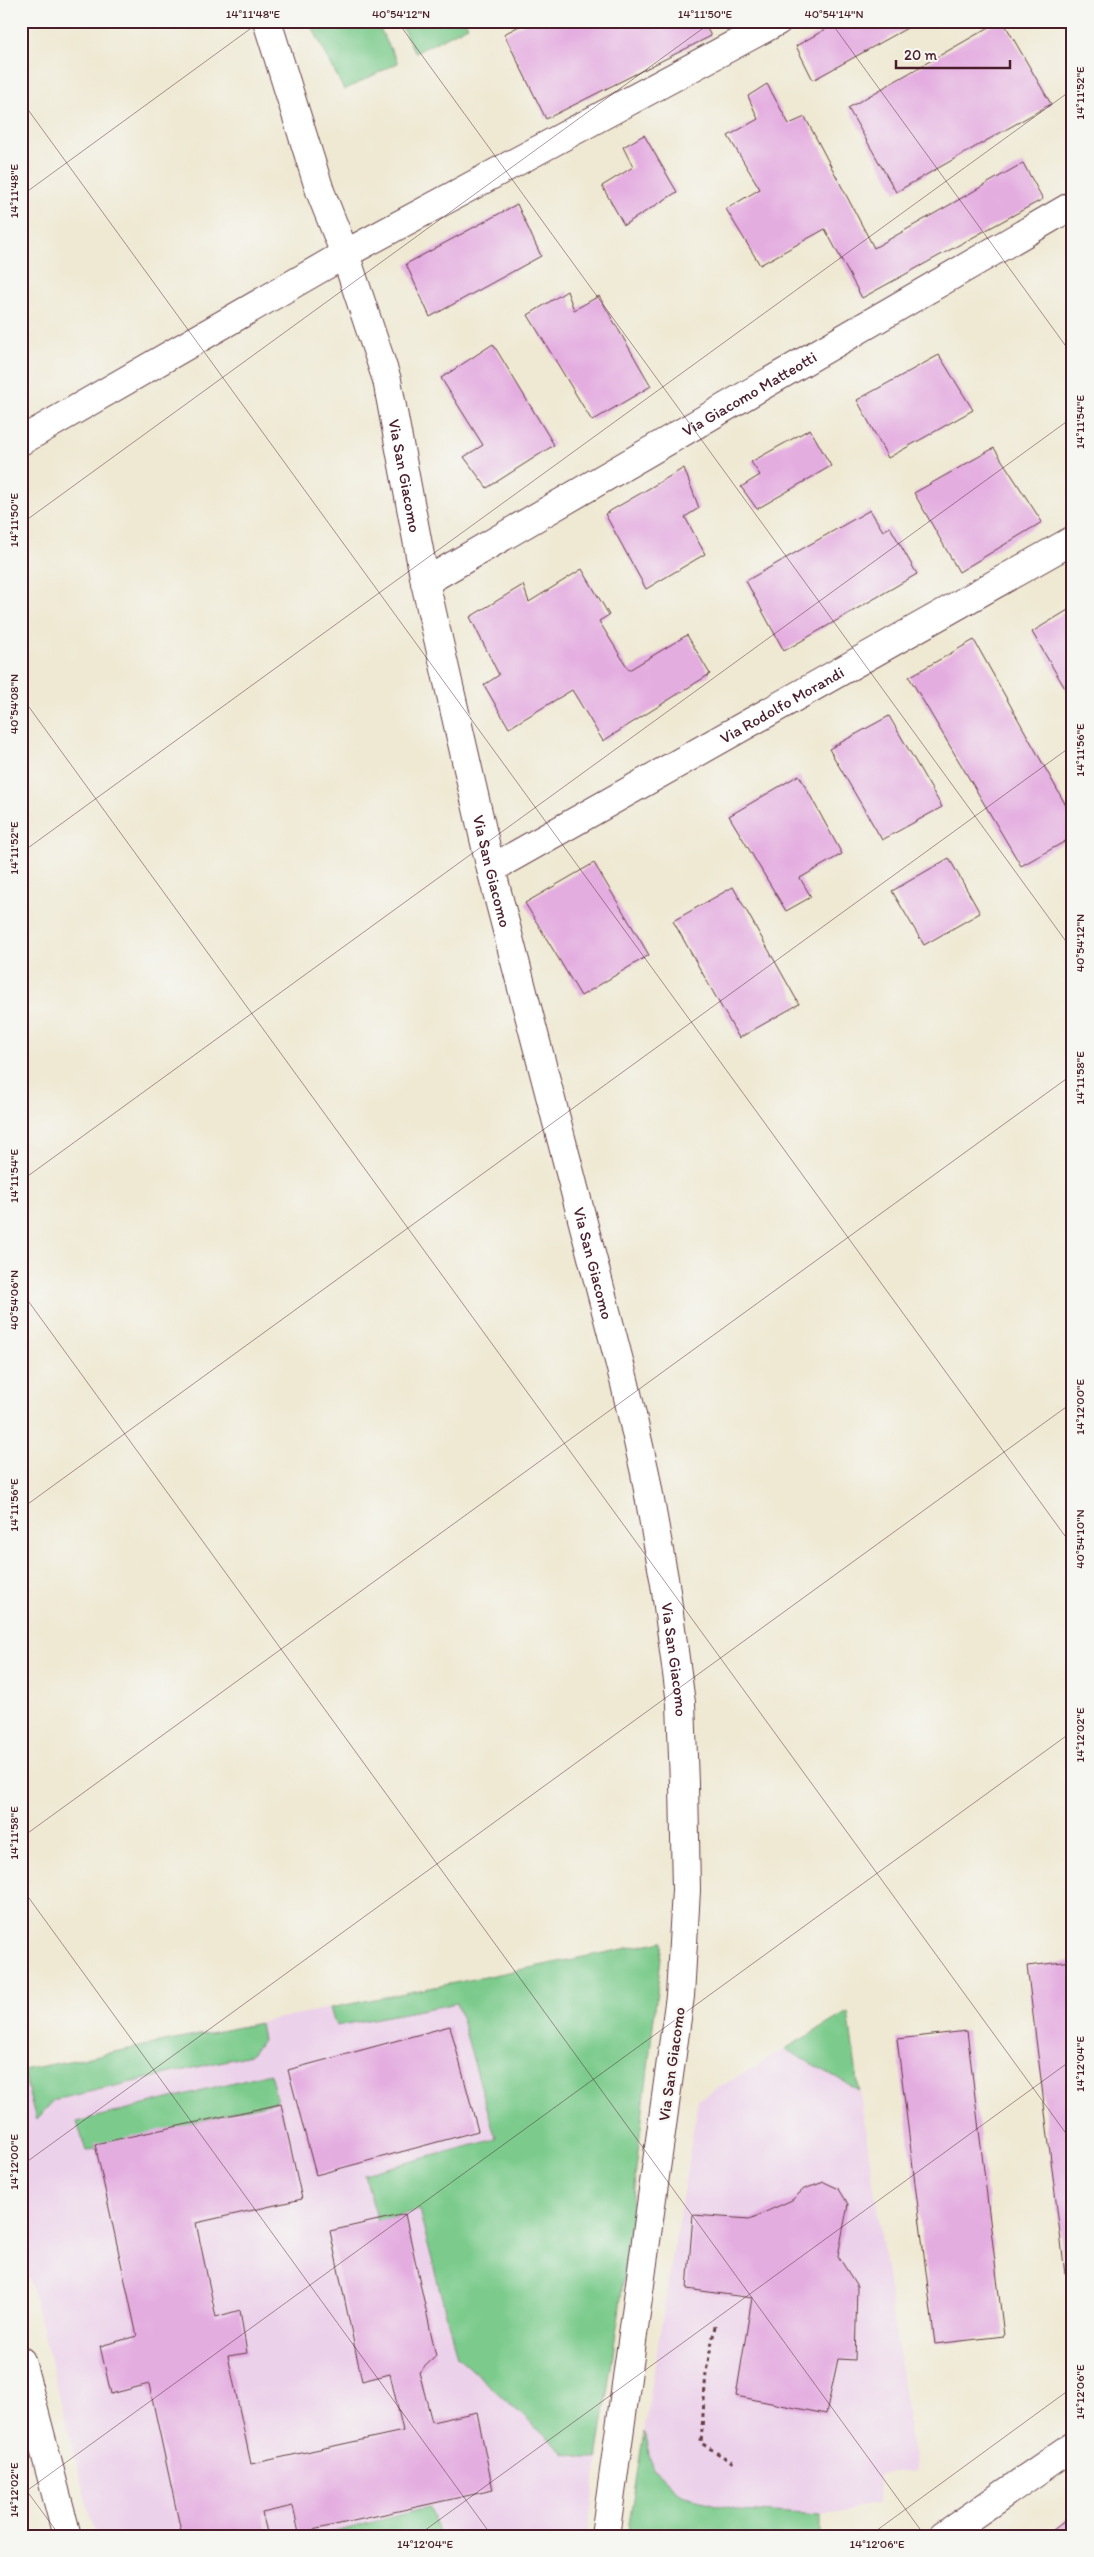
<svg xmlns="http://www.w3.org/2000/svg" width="1094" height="2557" font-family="Itim,sans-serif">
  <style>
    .built { fill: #ecd1ea }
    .green { fill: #7bcb8c; stroke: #62755c }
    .building { fill: #e4ade0 }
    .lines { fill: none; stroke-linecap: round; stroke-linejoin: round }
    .minor-casing { stroke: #633d44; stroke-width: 30 }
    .path { stroke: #633d44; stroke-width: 3; stroke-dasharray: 4 4; stroke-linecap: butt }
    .minor { stroke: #fff; stroke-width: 28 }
    .ticks { fill: none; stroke: #4a1f2b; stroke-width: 1; stroke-opacity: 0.45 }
    .labels { text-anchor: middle; stroke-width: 4.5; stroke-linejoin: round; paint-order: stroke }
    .street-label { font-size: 16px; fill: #4a1f2b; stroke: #f6f6f2 }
    .neatline { fill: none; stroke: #4a1f2b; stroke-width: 2 }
    .ticks-label { font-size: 12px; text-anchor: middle; fill: #4a1f2b }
  </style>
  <rect width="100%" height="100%" fill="#f6f6f2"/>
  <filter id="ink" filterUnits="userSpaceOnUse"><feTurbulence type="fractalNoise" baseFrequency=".02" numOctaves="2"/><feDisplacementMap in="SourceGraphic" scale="10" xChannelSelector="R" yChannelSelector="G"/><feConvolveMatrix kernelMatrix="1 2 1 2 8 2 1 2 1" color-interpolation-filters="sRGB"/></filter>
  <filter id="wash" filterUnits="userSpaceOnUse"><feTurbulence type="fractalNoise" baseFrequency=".0096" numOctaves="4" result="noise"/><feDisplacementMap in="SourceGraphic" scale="20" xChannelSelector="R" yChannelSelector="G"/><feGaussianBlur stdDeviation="1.12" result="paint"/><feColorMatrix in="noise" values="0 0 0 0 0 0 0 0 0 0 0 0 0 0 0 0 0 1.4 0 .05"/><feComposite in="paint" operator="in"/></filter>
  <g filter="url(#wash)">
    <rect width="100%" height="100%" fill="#efe9d3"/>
    <g class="built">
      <path d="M663,1941L619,2314L587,2536H95L21,2246V2070Z"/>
      <path d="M848,2012L916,2471L879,2474L878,2504L821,2515V2536H627L698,2100Z"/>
    </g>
    <g class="green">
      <path d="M309,21H376L398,63L344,90Z"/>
      <path d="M399,21H465L468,26L415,53Z"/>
      <path d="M663,1941L619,2314L597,2459L565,2454L457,2356L419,2210L378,2221L364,2174L496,2139L457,2003L336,2026L330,2008Z"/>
      <path d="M848,2012L859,2090L785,2049Z"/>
      <path d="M260,2023L263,2040L250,2055L54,2100L36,2120L23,2070Z"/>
      <path d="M270,2073L277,2101L86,2151L77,2122Z"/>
      <path d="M644,2432L652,2467L681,2495L740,2510L821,2515V2536H627Z"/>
      <path d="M21,2503L29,2536H21Z"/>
      <path d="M430,2507L440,2536H320Z"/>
    </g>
    <g id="blocks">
      <g class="building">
        <path d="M529,21H703L711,36L546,119L504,34Z"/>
        <path d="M840,21H920L813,80L796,46Z"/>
        <path d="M1000,21H1003L1051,104L896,192L848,108Z"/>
        <path d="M767,84L789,124L805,117L874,248L1023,163L1043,199L862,298L825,229L760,265L726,209L760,189L728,136L758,119L748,96Z"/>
        <path d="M644,135L677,192L624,225L602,186L633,167L623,147Z"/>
        <path d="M517,204L541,256L430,317L406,264Z"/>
        <path d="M567,291L574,310L599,296L651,386L592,421L528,315Z"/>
        <path d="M493,344L554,445L487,488L464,457L483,445L441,378Z"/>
        <path d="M939,355L973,410L888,458L857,400Z"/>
        <path d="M810,429L831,466L757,509L741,487L760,475L751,462Z"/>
        <path d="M994,448L1042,522L959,572L914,493Z"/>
        <path d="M684,468L699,508L685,517L705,554L646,589L605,514Z"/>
        <path d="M870,510L883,531L890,527L917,574L784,651L746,581Z"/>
        <path d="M582,569L609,615L599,621L629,670L687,635L710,674L603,741L572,690L509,728L484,685L499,675L470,617L523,585L529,602Z"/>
        <path d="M1073,607V702L1032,632Z"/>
        <path d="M974,640L1073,818V837L1021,866L909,677Z"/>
        <path d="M889,716L942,807L882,840L829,749Z"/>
        <path d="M799,775L842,854L800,878L811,897L786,911L729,816Z"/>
        <path d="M949,858L980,913L924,945L892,891Z"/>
        <path d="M594,863L649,955L581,996L525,903Z"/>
        <path d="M733,887L799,1004L739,1038L673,921Z"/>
        <path d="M1073,1961V2273L1065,2274L1027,1966Z"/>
        <path d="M450,2026L478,2131L316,2175L288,2070Z"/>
        <path d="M967,2031L1004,2336L935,2344L897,2039Z"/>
        <path d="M281,2104L302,2199L196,2223L216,2317L240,2310L247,2353L228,2356L251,2464L403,2431L390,2374L362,2381L330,2231L405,2214L436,2356L419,2372L432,2422L477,2412L493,2490L299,2533L293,2506L262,2513L268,2536H182L149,2384L111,2394L100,2346L137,2336L95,2144Z"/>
        <path d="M824,2182L839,2189L848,2204L838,2256L857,2286L855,2360L838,2359L826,2414L736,2396L752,2298L687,2289L693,2215L750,2219L792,2200L804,2189Z"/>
        <path d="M1073,2515V2536H1045Z"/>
      </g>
    </g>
  </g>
  <g filter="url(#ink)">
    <use href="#blocks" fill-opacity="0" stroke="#633d44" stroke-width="1"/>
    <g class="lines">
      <g class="minor-casing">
        <g id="minor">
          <path id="s1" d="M267,21L320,191L345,254L387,380L425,582L491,869L625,1384L645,1473L665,1584L681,1703L684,1784L686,1890L680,1996L605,2536"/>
          <path d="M21,441L345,254L778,21"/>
          <path id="s2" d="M425,582L1073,205"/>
          <path id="s3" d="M491,869L1073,540"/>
          <path d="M21,2361L67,2536"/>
          <path d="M943,2536L1073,2446"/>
        </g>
      </g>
      <path class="path" d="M715,2326L706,2372L701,2443L735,2464"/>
      <use href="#minor" class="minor"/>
    </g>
  </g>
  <path class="ticks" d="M397,21L1073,951M830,21L1073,356M21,100L1073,1547M21,196L261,21M21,524L713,21M21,696L1073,2143M21,853L1073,89M21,1181L1073,417M21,1291L925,2536M21,1509L1073,745M21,1838L1073,1074M21,1887L492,2536M21,2166L1073,1402M21,2483L60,2536M21,2495L1073,1731M417,2536L1073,2059M869,2536L1073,2387"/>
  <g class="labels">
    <g class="street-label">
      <text dy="6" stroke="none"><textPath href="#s2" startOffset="375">Via Giacomo Matteotti</textPath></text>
      <text dy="6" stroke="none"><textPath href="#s1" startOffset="476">Via San Giacomo</textPath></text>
      <text dy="6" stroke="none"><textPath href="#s3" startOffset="334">Via Rodolfo Morandi</textPath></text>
      <text dy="6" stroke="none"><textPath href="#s1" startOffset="881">Via San Giacomo</textPath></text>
      <text dy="6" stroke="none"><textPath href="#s1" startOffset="1286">Via San Giacomo</textPath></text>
      <text dy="6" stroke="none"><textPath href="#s1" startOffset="1691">Via San Giacomo</textPath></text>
      <text transform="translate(671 2064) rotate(-82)" y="6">Via San Giacomo</text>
    </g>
  </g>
  <rect width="1094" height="2557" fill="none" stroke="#f6f6f2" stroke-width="55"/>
  <path d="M896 60v8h114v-8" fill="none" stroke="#4a1f2b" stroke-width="2.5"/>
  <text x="904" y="60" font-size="15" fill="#4a1f2b" stroke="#f6f6f2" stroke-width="4" paint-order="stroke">20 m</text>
  <rect x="28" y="28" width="1038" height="2502" class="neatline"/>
  <g class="ticks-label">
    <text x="253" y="18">14°11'48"E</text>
    <text x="401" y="18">40°54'12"N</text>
    <text x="705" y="18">14°11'50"E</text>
    <text x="834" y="18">40°54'14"N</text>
    <text transform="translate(1080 93) rotate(-90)" y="4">14°11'52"E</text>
    <text transform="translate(14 191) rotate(-90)" y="4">14°11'48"E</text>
    <text transform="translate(1080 422) rotate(-90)" y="4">14°11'54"E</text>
    <text transform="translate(14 520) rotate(-90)" y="4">14°11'50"E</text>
    <text transform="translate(14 704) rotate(-90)" y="4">40°54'08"N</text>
    <text transform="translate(1080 750) rotate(-90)" y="4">14°11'56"E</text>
    <text transform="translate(14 848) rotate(-90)" y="4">14°11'52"E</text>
    <text transform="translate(1080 943) rotate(-90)" y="4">40°54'12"N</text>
    <text transform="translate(1080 1078) rotate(-90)" y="4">14°11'58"E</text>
    <text transform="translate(14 1176) rotate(-90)" y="4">14°11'54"E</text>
    <text transform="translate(14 1300) rotate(-90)" y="4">40°54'06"N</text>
    <text transform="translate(1080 1407) rotate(-90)" y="4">14°12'00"E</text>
    <text transform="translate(14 1505) rotate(-90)" y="4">14°11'56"E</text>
    <text transform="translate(1080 1539) rotate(-90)" y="4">40°54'10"N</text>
    <text transform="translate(1080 1735) rotate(-90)" y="4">14°12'02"E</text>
    <text transform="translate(14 1833) rotate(-90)" y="4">14°11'58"E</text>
    <text transform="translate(1080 2064) rotate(-90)" y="4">14°12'04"E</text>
    <text transform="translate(14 2162) rotate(-90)" y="4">14°12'00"E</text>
    <text transform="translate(1080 2392) rotate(-90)" y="4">14°12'06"E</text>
    <text transform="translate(14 2490) rotate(-90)" y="4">14°12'02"E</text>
    <text x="425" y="2548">14°12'04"E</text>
    <text x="877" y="2548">14°12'06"E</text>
  </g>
</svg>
